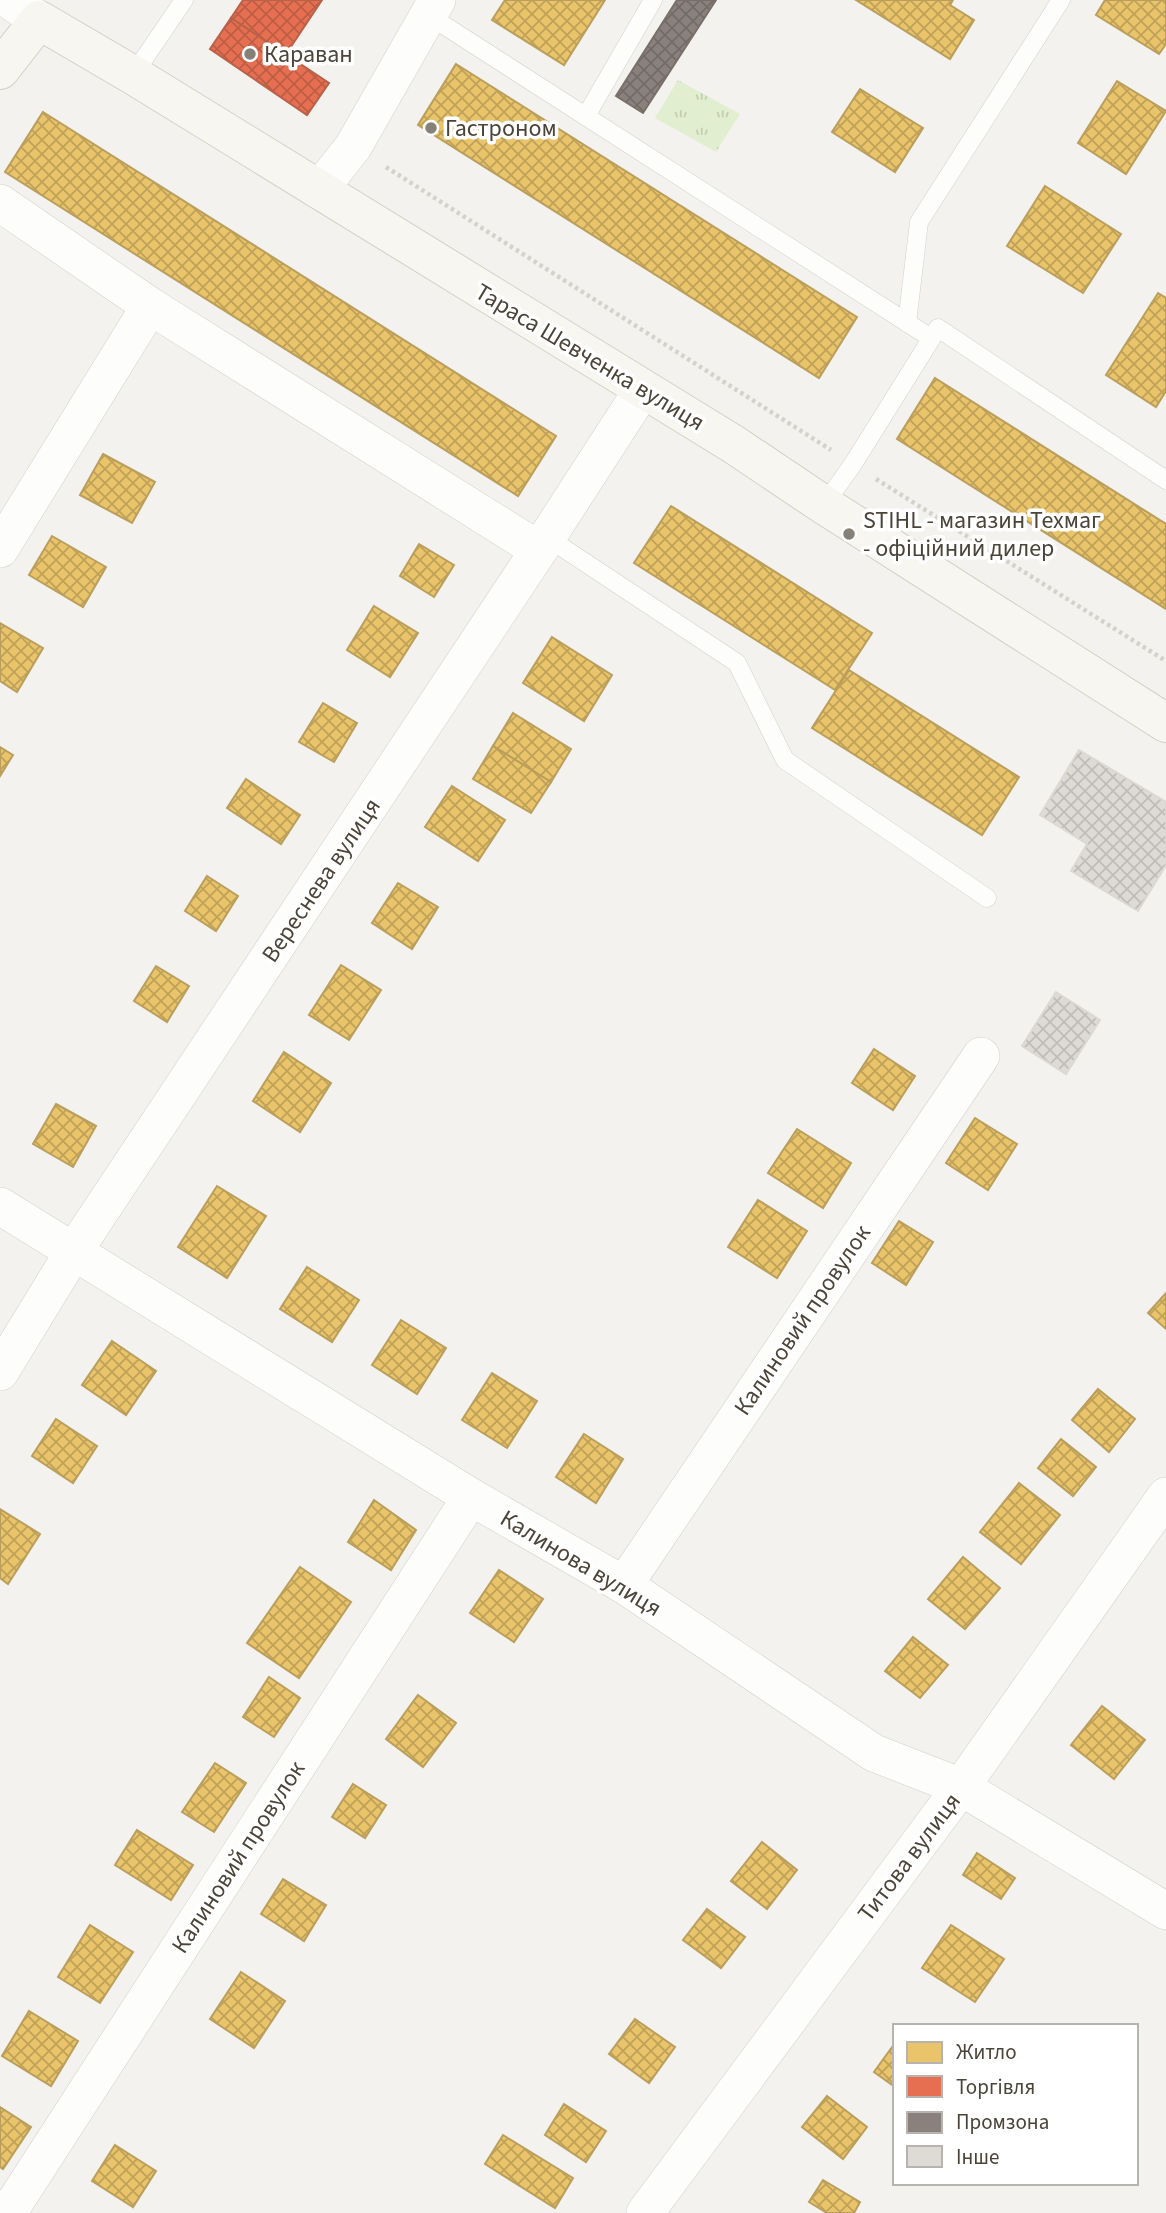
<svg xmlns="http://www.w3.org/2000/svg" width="1166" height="2213" font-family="'Source Sans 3',sans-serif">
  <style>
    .park { fill: url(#park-tufts) }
    .homes { fill: url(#homes-cross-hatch); stroke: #ba9e5b; stroke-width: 2 }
    .shops { fill: url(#shops-cross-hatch); stroke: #b8624a; stroke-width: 2 }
    .industry { fill: url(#industry-cross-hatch); stroke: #776f68; stroke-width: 2 }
    .building { fill: url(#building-cross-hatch); stroke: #dcd9d4; stroke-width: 2 }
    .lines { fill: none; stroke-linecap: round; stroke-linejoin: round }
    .lane-casing { stroke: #d2d0cb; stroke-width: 19 }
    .street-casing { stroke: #d2d0cb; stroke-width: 38 }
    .secondary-casing { stroke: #d3cfc5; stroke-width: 40 }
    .path { stroke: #d3d2cc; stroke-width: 4.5; stroke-dasharray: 3.5 3.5; stroke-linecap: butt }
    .lane { stroke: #fdfdfc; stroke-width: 18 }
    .street { stroke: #fdfdfc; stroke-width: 37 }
    .secondary { stroke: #f7f6f1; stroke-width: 38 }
    .poi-dot { fill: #868178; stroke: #fff; stroke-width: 2.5 }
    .labels { text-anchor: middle; stroke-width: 7; stroke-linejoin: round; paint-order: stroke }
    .poi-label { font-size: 24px; fill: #4b4439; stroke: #fff; text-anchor: start }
    .street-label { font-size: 24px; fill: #4b4439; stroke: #fff }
  </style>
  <defs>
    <pattern id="park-tufts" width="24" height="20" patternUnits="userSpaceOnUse" patternTransform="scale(1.75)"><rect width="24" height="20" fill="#e1eecf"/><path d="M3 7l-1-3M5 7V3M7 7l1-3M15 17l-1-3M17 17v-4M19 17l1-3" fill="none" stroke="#c3cdb2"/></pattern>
    <pattern id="homes-cross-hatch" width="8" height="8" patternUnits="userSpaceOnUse" patternTransform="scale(1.75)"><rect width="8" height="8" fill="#e9c46a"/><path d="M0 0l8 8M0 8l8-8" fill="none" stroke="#bfa158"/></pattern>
    <pattern id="shops-cross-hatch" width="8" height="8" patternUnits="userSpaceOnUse" patternTransform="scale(1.75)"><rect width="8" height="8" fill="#e76f51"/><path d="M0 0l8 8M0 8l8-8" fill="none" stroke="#bd5d44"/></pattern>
    <pattern id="industry-cross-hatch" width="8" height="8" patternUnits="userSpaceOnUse" patternTransform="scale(1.75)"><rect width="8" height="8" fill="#8a817c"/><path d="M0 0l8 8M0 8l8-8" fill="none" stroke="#736b67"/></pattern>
    <pattern id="building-cross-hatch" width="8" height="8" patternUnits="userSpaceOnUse" patternTransform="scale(1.75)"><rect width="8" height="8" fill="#dedbd6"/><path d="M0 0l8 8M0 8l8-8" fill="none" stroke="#c0bdb8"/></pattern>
  </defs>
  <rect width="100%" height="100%" fill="#f4f2ee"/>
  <path class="park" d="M678,80L740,114L716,152L655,118Z"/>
  <g class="homes">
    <path d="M505,0H605L564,65L492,20Z"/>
    <path d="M856,0H953L950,5L974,20L950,59Z"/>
    <path d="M1105,0H1166V44L1159,54L1096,15Z"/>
    <path d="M456,64L857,317L819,378L418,125Z"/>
    <path d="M1117,81L1166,111L1126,174L1078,143Z"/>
    <path d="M860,89L923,128L895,172L832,132Z"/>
    <path d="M43,112L556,436L518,496L5,172Z"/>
    <path d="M1045,186L1121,234L1083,293L1007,246Z"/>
    <path d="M1158,293L1166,298V391L1156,407L1106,375Z"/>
    <path d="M935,378L1166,524V609L897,439Z"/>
    <path d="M103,454L155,482L132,523L80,495Z"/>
    <path d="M671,506L872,633L835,690L634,563Z"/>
    <path d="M52,536L106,567L83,607L29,575Z"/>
    <path d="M419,544L454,565L434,597L400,576Z"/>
    <path d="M374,606L418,633L390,677L347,650Z"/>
    <path d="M0,623L43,648L17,692L0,681Z"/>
    <path d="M552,637L612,675L584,721L523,683Z"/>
    <path d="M849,670L1019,777L982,835L812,728Z"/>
    <path d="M323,703L357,723L334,762L299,742Z"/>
    <path d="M513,713L571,749L551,782L493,746Z"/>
    <path d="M493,746L551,782L531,813L473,779Z"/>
    <path d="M0,747L13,755L0,776Z"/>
    <path d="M246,779L300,815L281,844L227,808Z"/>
    <path d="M452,786L505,820L478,861L425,827Z"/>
    <path d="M207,876L238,896L216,931L185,911Z"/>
    <path d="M398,883L438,907L412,949L372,923Z"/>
    <path d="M341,965L381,990L349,1040L309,1015Z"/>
    <path d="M156,966L189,986L167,1022L134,1001Z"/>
    <path d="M874,1049L915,1076L893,1110L852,1083Z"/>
    <path d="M284,1052L331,1083L300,1132L253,1101Z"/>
    <path d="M56,1104L96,1126L73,1167L33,1144Z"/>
    <path d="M975,1118L1017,1144L988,1190L946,1163Z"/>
    <path d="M797,1129L851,1163L823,1208L768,1173Z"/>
    <path d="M217,1186L266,1216L227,1278L178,1247Z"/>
    <path d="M758,1200L807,1231L777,1278L728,1247Z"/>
    <path d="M899,1221L933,1242L906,1285L872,1263Z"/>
    <path d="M307,1267L359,1300L332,1342L280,1309Z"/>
    <path d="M1166,1293V1329L1148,1313Z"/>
    <path d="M401,1320L446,1348L417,1394L372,1365Z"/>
    <path d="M112,1341L156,1371L126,1415L82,1385Z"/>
    <path d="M492,1373L537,1401L507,1448L462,1420Z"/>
    <path d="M1098,1389L1135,1419L1109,1452L1072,1420Z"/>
    <path d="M56,1419L97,1446L73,1483L32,1456Z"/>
    <path d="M584,1434L623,1459L596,1503L556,1477Z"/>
    <path d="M1061,1439L1096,1467L1073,1496L1038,1468Z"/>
    <path d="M1019,1483L1060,1515L1021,1564L980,1532Z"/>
    <path d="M374,1500L416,1530L391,1570L348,1542Z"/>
    <path d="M0,1509L40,1534L8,1584L0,1578Z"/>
    <path d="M963,1557L1000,1588L965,1629L928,1599Z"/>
    <path d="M300,1567L351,1602L299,1678L247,1643Z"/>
    <path d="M499,1570L543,1599L514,1642L470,1613Z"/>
    <path d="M913,1637L948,1665L920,1698L885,1671Z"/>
    <path d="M269,1677L300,1698L274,1737L243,1717Z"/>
    <path d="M418,1695L456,1723L423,1767L386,1739Z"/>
    <path d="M1102,1706L1145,1740L1114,1779L1071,1745Z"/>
    <path d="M215,1763L246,1783L214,1832L182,1812Z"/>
    <path d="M353,1784L386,1805L365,1838L332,1817Z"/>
    <path d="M137,1830L193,1865L171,1900L115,1865Z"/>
    <path d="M762,1842L797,1870L767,1909L731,1881Z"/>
    <path d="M977,1853L1015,1878L1001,1899L963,1875Z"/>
    <path d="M283,1879L326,1905L304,1941L261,1914Z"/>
    <path d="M707,1909L745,1937L721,1968L683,1940Z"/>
    <path d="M90,1925L133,1952L100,2003L58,1977Z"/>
    <path d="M951,1925L1004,1959L975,2002L922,1968Z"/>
    <path d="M241,1972L285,2001L254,2048L210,2019Z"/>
    <path d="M29,2011L78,2041L51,2086L2,2056Z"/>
    <path d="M635,2019L675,2047L649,2083L609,2054Z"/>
    <path d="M895,2043V2087L874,2072Z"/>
    <path d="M827,2096L867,2127L843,2159L802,2127Z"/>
    <path d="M564,2104L606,2131L586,2162L545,2135Z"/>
    <path d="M0,2107L31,2127L3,2169L0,2167Z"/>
    <path d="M503,2135L573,2178L555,2208L485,2164Z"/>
    <path d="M115,2145L156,2171L133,2207L92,2181Z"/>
    <path d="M823,2180L860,2202L854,2213H827L809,2202Z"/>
  </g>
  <g class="shops">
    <path d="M243,0H322L286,54L231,18Z"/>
    <path d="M231,18L329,83L307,115L210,49Z"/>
  </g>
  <path class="industry" d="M677,0H716L643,113L616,96Z"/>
  <g class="building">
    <path d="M1079,750L1166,802V865L1138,911L1071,871L1087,844L1040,815Z"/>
    <path d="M1056,992L1100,1020L1066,1074L1022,1046Z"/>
  </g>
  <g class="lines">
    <g class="lane-casing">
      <g id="lane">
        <path d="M428,15L931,338"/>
        <path d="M133,75L184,0"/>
        <path d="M586,116L653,0"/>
        <path d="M907,323L919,222L1061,0"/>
        <path d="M824,505L853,464L938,328L1166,480"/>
        <path d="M548,538L737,663L785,760L987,898"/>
      </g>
    </g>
    <g class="street-casing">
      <g id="street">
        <path d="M9,0L39,20"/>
        <path d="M319,190L353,147L437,0"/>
        <path d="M0,203L150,306L539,550"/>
        <path d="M0,549L150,306"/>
        <path d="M0,1206L471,1497L624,1585L874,1753L961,1787L1166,1911"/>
        <path d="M0,1372L74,1251L539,550L643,389"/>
        <path d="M624,1585L981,1056"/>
        <path d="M2,2213L15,2202L471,1497"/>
        <path d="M645,2213L961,1787L1166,1496"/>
      </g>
    </g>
    <g class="secondary-casing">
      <path id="secondary" d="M0,70L39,20L133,75L733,444L824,505L1166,723"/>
    </g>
    <g class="path">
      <path d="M386,167L831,450"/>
      <path d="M876,479L1166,661"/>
    </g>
    <use href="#lane" class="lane"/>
    <use href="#street" class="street"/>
    <use href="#secondary" class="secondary"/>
  </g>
  <g class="poi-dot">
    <circle cx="250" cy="54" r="7"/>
    <circle cx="431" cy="128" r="7"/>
    <circle cx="849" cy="534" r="7"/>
  </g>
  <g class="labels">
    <g class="poi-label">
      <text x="264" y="62">Караван</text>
      <text x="445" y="136">Гастроном</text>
      <text x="863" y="528">STIHL - магазин Техмаг<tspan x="863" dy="28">- офіційний дилер</tspan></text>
    </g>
    <g class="street-label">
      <text transform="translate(590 357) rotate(31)" y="8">Тараса Шевченка вулиця</text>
      <text transform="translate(321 880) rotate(-56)" y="8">Вереснева вулиця</text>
      <text transform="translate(802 1320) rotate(-56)" y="8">Калиновий провулок</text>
      <text transform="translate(581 1563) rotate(31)" y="8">Калинова вулиця</text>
      <text transform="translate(238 1857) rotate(-57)" y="8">Калиновий провулок</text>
      <text transform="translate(909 1857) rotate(-53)" y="8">Титова вулиця</text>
    </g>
  </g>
  <rect x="893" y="2024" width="245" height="161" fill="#ffffff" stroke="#b7b4b0" stroke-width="2"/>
  <rect x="907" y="2042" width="35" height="21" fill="#e9c46a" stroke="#b7b4b0" stroke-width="2"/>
  <text x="956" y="2059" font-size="21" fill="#4b4439">Житло</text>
  <rect x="907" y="2076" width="35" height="21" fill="#e76f51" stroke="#b7b4b0" stroke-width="2"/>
  <text x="956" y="2094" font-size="21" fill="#4b4439">Торгівля</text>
  <rect x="907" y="2112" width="35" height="21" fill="#8a817c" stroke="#b7b4b0" stroke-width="2"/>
  <text x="956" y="2129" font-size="21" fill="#4b4439">Промзона</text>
  <rect x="907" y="2146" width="35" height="21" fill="#dedbd6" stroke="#b7b4b0" stroke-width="2"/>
  <text x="956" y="2164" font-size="21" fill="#4b4439">Інше</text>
</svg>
